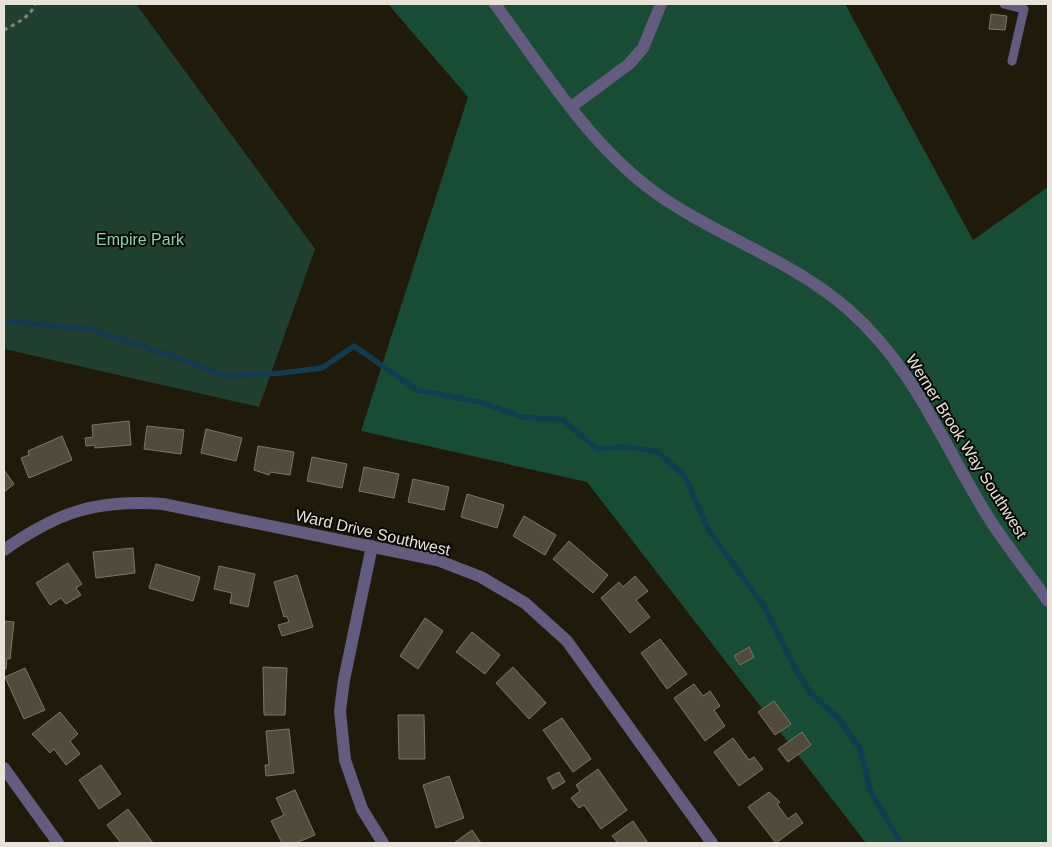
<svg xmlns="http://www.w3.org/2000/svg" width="1052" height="847" font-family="Helvetica,sans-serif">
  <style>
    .green { fill: #204130 }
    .forest { fill: #174d34 }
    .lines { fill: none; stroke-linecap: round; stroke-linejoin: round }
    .stream { stroke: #123d51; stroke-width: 5.5 }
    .building { fill: #524b3b; stroke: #7e7765 }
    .path { stroke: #878276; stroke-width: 3; stroke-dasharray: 4 4; stroke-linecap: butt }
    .service { stroke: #635b80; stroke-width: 9 }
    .minor { stroke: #635b80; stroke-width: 12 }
    .labels { text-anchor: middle; stroke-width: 4; stroke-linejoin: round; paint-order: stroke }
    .park-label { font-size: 16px; fill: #85d6aa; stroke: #080602 }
    .street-label { font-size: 16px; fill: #e7e3d9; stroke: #080602 }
  </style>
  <rect width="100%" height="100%" fill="#201a0b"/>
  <path class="green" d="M4,4H136L315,249L259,407L4,349Z"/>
  <path class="forest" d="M388,4H845L973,240L1048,187V843H866L587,482L361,431L468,97Z"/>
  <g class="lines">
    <path class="stream" d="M4,321L90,329L175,357L226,376L281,373L322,368L354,346L417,390L480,402L522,417L563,420L597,449L625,447L656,451L685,476L708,529L765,608L794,666L810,693L838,718L860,748L870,790L901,843"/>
  </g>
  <g class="building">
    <path d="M991,14L1007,16L1005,30L989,29Z"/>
    <path d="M129,421L131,445L95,448V445L86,446L85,438L93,437L92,425Z"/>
    <path d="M147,426L184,430L181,454L144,449Z"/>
    <path d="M206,429L242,438L236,461L201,453Z"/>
    <path d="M62,436L72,460L29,478L21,458L29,455L28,451Z"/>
    <path d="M258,446L294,452L290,475L270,472L269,475L254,470Z"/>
    <path d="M312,457L347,464L342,488L307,481Z"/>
    <path d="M364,467L399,474L394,498L359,491Z"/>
    <path d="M4,470L14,484L4,492Z"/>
    <path d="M413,479L449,487L444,510L408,502Z"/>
    <path d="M467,494L504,505L497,528L461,517Z"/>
    <path d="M524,516L556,535L545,555L513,536Z"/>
    <path d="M569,541L608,575L593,593L553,559Z"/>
    <path d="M133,548L135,573L96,578L93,552Z"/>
    <path d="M68,563L82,584L76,588L81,595L66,604L61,598L50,605L36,583Z"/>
    <path d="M156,564L200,577L193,601L149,588Z"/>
    <path d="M219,566L255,574L248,607L230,603L232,593L214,589Z"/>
    <path d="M297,575L313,627L282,636L278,625L289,622L287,616L284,617L274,582Z"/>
    <path d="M635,576L648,591L636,600L650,617L630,633L601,598L619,582L623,587Z"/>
    <path d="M425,618L443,631L418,669L400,656Z"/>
    <path d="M4,621L14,622L10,659L7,658L6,669H4Z"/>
    <path d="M472,632L500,655L485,674L456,652Z"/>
    <path d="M660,639L687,674L667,689L641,653Z"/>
    <path d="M749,647L754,657L740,665L734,656Z"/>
    <path d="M263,667L287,668L285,715H264Z"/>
    <path d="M513,667L546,703L529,719L496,683Z"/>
    <path d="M25,668L45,710L24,719L5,677Z"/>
    <path d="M694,684L703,696L710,691L720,706L714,710L725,726L705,741L674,698Z"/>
    <path d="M774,701L791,724L775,735L758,712Z"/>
    <path d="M60,712L78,734L70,741L80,754L66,765L54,749L50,753L32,734Z"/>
    <path d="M398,715H424L425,759H399Z"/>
    <path d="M562,718L591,759L573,772L543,730Z"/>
    <path d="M289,729L294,773L266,776L265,765H269L266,731Z"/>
    <path d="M802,732L811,745L788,762L778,749Z"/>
    <path d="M733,738L749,760L754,757L763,769L739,786L714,752Z"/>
    <path d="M101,765L121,794L99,809L79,780Z"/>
    <path d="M598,769L627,810L601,829L584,805L579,808L571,798L580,791L576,785Z"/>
    <path d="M559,772L565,782L553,789L547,778Z"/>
    <path d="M449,776L464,818L436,828L423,785Z"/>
    <path d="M295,790L315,835L296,843H282L271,821L284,815L276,798Z"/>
    <path d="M769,792L780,802L777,804L788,819L796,813L803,823L776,843L748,807Z"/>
    <path d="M128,809L153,843H121L107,825Z"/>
    <path d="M633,821L648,843H618L612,836Z"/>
    <path d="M472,830L481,843H454Z"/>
  </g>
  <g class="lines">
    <path class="path" d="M4,30C15,24 31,17 35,4"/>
    <path class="service" d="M1004,4L1024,9L1012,61"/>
    <g class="minor">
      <path d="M495,4C542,68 588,143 653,191C715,236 791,259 849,310C918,371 944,449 992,523C1010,550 1030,575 1048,601"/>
      <path d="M571,107L629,64L643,48L661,4"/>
      <path d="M372,546L344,680L340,711L345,760L362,809L383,843"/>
      <path d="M4,550C58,512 96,499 163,504L437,560L481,577L525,603L567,641L712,843"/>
      <path d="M4,768L58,843"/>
    </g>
  </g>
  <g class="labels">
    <g class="park-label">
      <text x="140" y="245">Empire Park</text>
    </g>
    <g class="street-label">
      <text transform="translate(967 446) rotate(58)" y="6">Werner Brook Way Southwest</text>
      <text transform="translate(373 532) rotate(13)" y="6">Ward Drive Southwest</text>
    </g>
  </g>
  <rect width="1052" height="847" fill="none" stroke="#e7e3d9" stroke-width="10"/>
</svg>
